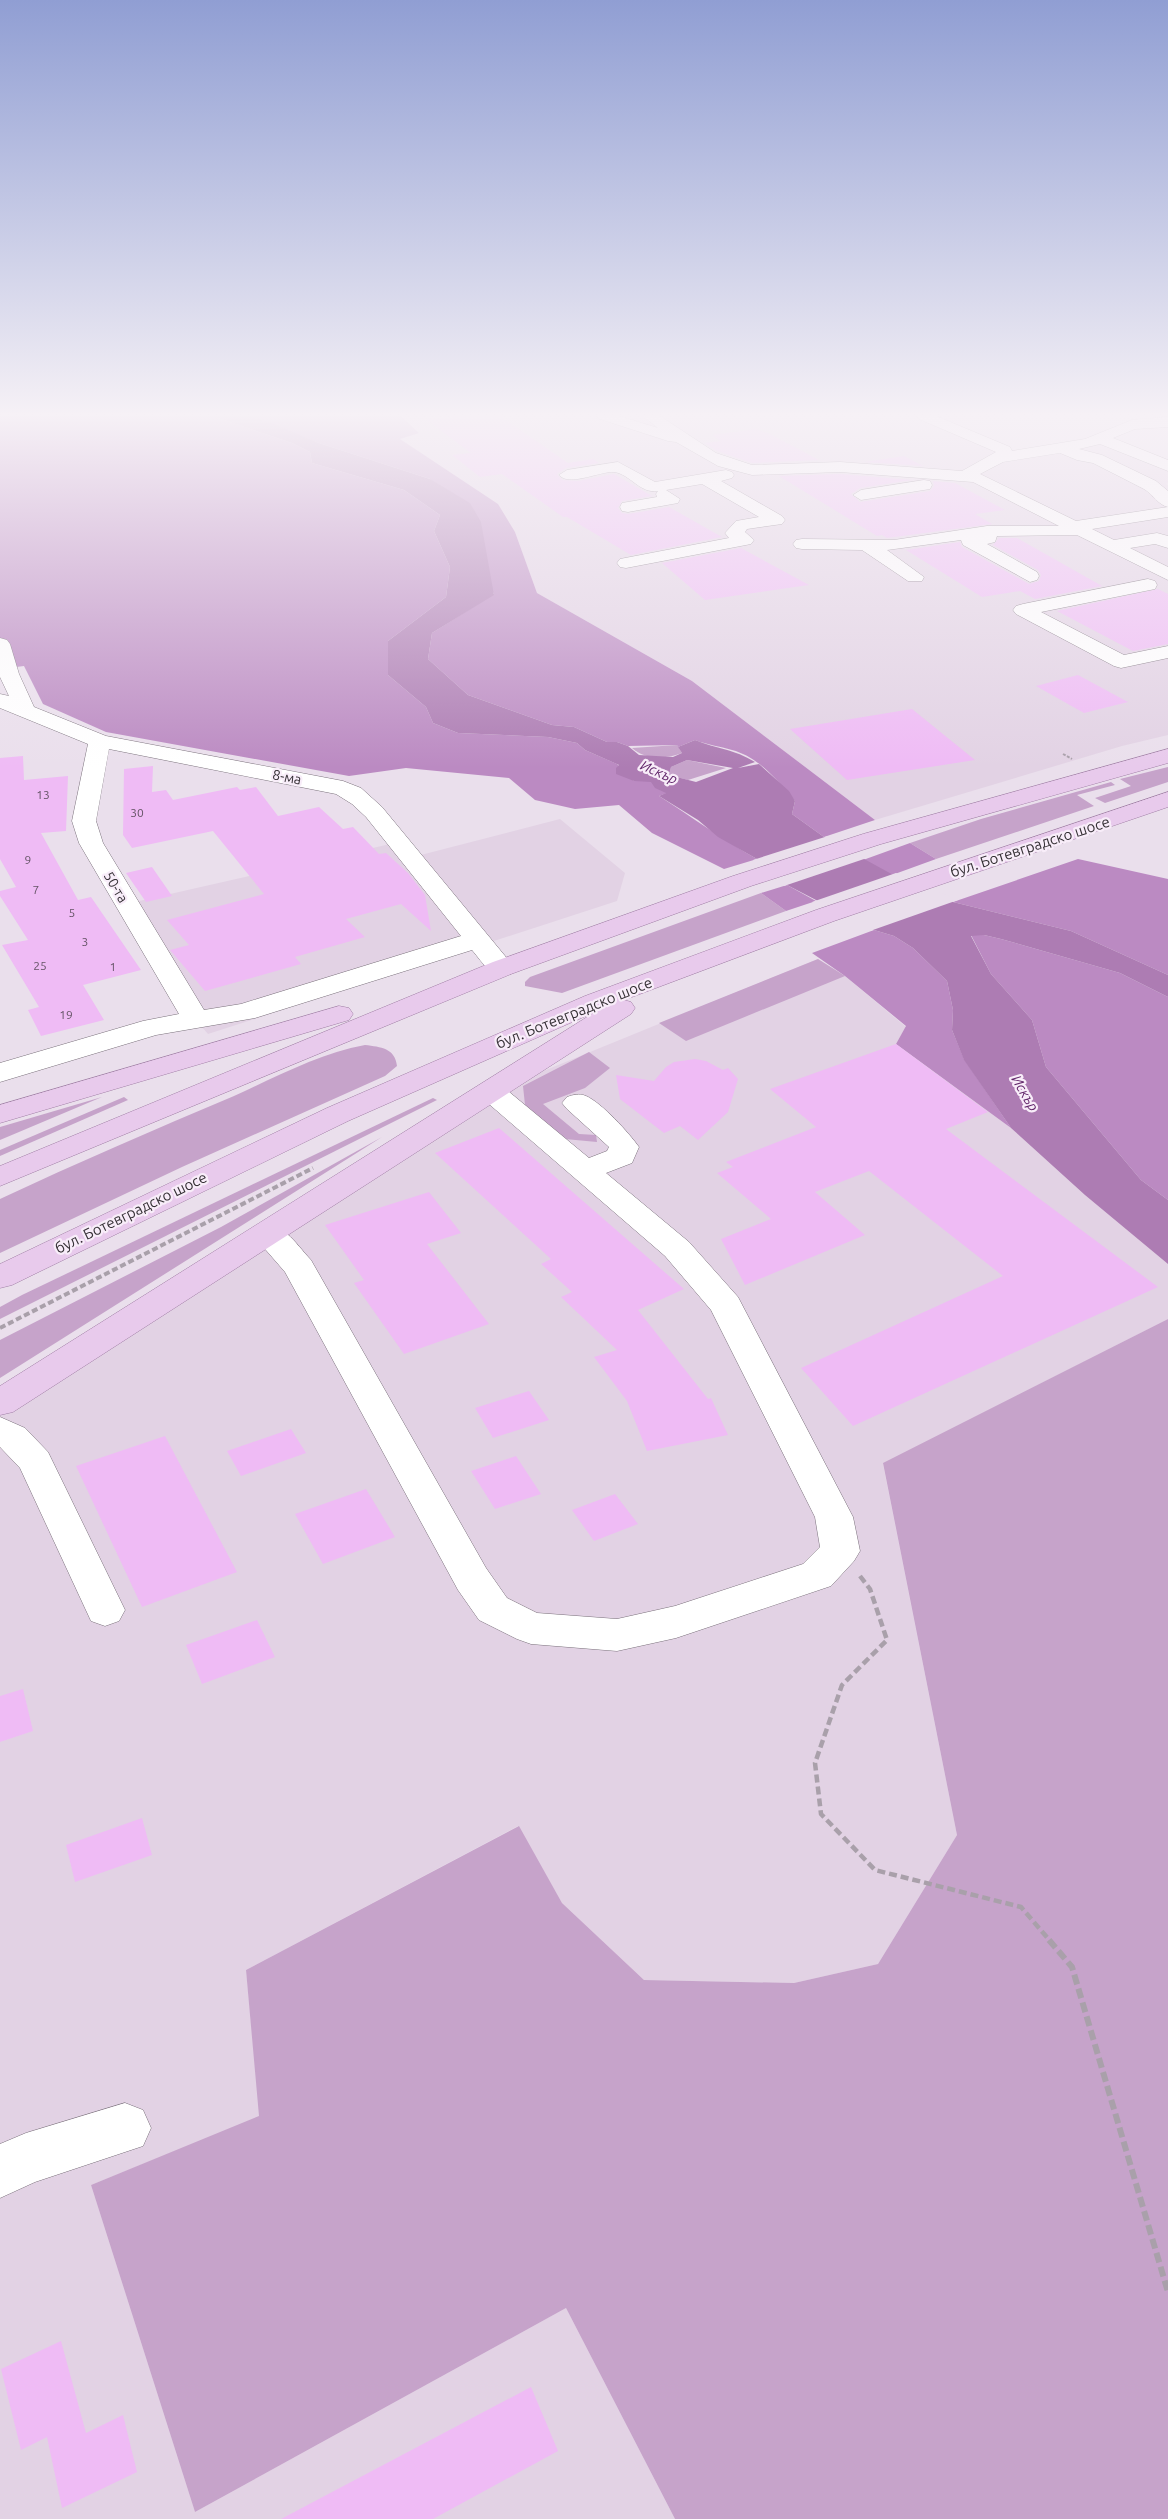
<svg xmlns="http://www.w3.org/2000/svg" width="1168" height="2519" font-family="Ubuntu,sans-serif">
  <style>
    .built { fill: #e2d2e4 }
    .green { fill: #c6a3ca }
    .forest { fill: #bb8ac2 }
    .water { fill: #ad7cb3; fill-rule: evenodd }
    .pier { fill: #eadfec }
    .building { fill: #efbbf5 }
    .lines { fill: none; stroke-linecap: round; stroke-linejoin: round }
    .minor-casing { stroke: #7a717b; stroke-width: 1 }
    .major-casing { stroke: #9f7da4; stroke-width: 1 }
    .path-far3 { stroke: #a9a0aa; stroke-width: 2; stroke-dasharray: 3 1.5; stroke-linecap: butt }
    .path-far2 { stroke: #a9a0aa; stroke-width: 4; stroke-dasharray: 6 3; stroke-linecap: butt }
    .path-far1 { stroke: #a9a0aa; stroke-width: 4.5; stroke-dasharray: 8 4; stroke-linecap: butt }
    .path { stroke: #a9a0aa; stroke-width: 6; stroke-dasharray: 10 4.5; stroke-linecap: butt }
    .minor { fill: #fff; fill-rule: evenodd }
    .major { fill: #e8caec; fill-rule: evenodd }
    .labels { text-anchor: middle; stroke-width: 4.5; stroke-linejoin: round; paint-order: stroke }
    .number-label { font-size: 12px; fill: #645365 }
    .far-water-label { font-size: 14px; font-style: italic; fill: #61256a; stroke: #f8edf9 }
    .far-street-label { font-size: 14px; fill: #353035; stroke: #f8edf9 }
    .street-label { font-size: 15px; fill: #353035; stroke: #f8edf9 }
  </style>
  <rect width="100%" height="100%" fill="#eadfec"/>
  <g class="built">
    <path d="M401,416H996L948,423L1012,453L1100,439L1168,471V483L1166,484L1168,485V735L1122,746L875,820L692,681L537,593L515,532L399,438L419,432Z"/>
    <path d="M560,819L625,873L617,901L208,1034L196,1020L126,904L399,842L413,857Z"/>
    <path d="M818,959L845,976L906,1027L896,1044L1011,1128L1168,1262V1319L883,1464L957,1835L878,1964L794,1983L644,1980L562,1903L518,1826L246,1970L260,2117L91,2185L195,2512L566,2308L675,2519H0V1403L492,1092Z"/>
  </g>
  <g class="green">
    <path d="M677,745L682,753C667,759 645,760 632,748Z"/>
    <path d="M687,760L726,768L688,780L669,775L671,767Z"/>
    <path d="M1168,767V782L1105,803L1095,798L1131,786L1120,779Z"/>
    <path d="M1111,782L1115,785L1077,795L1094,806L936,859L910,843L981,819Z"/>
    <path d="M761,893L786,911L562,993L525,986V982L530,977Z"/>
    <path d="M818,959L845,976L686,1041L659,1023Z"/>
    <path d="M365,1045C381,1047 395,1048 397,1066L385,1076L182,1167L0,1253V1199C77,1163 155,1129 234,1096C276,1077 320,1053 365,1045Z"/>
    <path d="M589,1052L610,1068L585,1088L543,1104L579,1134L596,1135L597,1142L565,1139L525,1105L523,1086Z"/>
    <path d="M102,1097L0,1140V1127Z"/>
    <path d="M124,1097L128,1100L0,1156V1150Z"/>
    <path d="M433,1098L437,1100L0,1319V1307L22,1295Z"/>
    <path d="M382,1137L0,1378V1340L221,1227Z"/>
    <path d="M1168,1319V2519H675L566,2308L195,2512L91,2185L259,2116L246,1970L519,1826L562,1903L644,1980L794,1983L878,1964L957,1835L883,1463Z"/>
  </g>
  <g class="forest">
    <path d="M0,416H212L292,443L310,452L312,463L404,490L440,515L434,531L450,567L446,597L388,641V675L426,707L433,723L458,733L548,737L577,743L585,750L617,764L634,781H651L667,793L659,796C692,817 723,840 757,859L724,869L652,833L619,805L575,809L535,800L509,778L406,768L349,776L106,732L43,704L24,666L0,669Z"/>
    <path d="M250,416H401L419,433L400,439L498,504L515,532L537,593L692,681L875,820L824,837L792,814L795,801C778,781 759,757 732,750C720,746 707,745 695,740L678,747L677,745L628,746L617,742H607L574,727L552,725L468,695L428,659L432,633L494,594L430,479L319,443Z"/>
    <path d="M910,843L936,859L892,875L863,860Z"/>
    <path d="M1078,859L1168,879V975L1071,931L953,902Z"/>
    <path d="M787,885L816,901L786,911L761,893Z"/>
    <path d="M874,930L894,936L913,948L947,981L953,1010L952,1030L964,1059L1011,1128L896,1044L906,1026L845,976L812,953Z"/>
    <path d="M971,935H984L1001,939L1120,973L1168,997V1200L1141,1180L1046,1067L1032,1020L991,974Z"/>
  </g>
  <path class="water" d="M212,416H250L274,424L319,443L430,479L470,503L481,522L494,595L432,633L428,659L468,695L552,725L574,727L607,742H617L628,746L639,755L673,757L682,753L678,747L695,740C717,749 734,749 755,762L738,768L759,764L789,791L795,801L792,814L824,837L908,883L953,902L1071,931L1168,975V997L1120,973L1001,939L984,935L971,936L991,974L1032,1020L1046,1067L1141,1180L1168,1200V1264L1085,1195L1011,1128L964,1060L952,1030L953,1010L947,981L913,948L894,936L874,930L787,885L757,859L718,837L698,820L659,796L666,793L655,788L651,782L634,781L616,774V768L619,765L585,750L577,743L548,737L458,733L433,723L426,707L388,675V641L446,597L450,567L434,531L440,515L404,490L312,463L310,452L292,443ZM687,760L733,768L696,782L669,775L671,767Z"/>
  <g class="pier">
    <path d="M828,836L867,858L784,886L753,860Z"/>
    <path d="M896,873L958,900L870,931L812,902Z"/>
  </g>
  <g class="building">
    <path d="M459,416H500L568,463L593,459L599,463L566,468L557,474L562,480L578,481L614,474L652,496L622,501L618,508L622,513L628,514L669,507L722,537L631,555L567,517H563L502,474L480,477L452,455L471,453L427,420Z"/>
    <path d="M756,429L772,435L819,460L752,463L717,451L705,443L721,441L712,435Z"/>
    <path d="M904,456L923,466L865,462Z"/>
    <path d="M840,474L912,480L860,488L851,494L860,502L930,491L934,486L933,481L955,483L1005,510L975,514L992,524L887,538L882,535L877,536L779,476Z"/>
    <path d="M999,538H1017L1102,586L1035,599L1020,591L982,597L906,550L960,542L962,547L1029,584L1039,581L1041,575L1038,570L993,545Z"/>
    <path d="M741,548L809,585L705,600L662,563Z"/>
    <path d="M1158,589L1168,594V644L1133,651L1057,611Z"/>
    <path d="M1078,675L1128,702L1084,713L1036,686Z"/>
    <path d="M912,709L975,760L847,780L790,729Z"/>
    <path d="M23,756L24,780L68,776L66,831L41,833L78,900L91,897L141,970L83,985L104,1020L41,1036L28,1010L39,1007L2,945L28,940L0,896V891L16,887L0,859V758Z"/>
    <path d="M153,766L152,792L166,790L173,800L237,787L240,790L256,787L278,816L319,807L343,829L353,827L379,854L386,853L408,873L425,895L431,931L401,904L346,919L365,937L295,957L301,964L205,991L170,950L189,945L167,920L264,894L213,831L132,848L123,835L124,769Z"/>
    <path d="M152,867L172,896L146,902L126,873Z"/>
    <path d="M896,1044L988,1112L946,1129L1158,1287L853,1426L801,1368L1003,1276L869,1171L815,1192L865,1235L745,1285L721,1239L771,1219L717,1173L733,1167L726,1162L816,1127L770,1089Z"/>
    <path d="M695,1059L706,1061L723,1070L728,1068L738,1079L728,1112L698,1140L680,1126L664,1133L620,1099L616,1075L654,1081L666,1067L674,1062Z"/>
    <path d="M499,1128L684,1289L638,1310L708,1399L711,1398L728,1435L647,1451L627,1401L594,1357L617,1350L561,1297L572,1292L541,1264L551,1259L435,1153Z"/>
    <path d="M429,1192L461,1233L427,1244L489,1324L404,1354L354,1283L364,1280L325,1225Z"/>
    <path d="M529,1391L549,1420L493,1438L475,1408Z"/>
    <path d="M291,1429L306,1453L241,1476L227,1451Z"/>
    <path d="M165,1436L237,1572L142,1607L76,1466Z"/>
    <path d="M516,1456L541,1494L495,1509L471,1471Z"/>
    <path d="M366,1489L395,1537L323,1564L295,1514Z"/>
    <path d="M615,1494L638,1524L594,1541L572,1510Z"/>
    <path d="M257,1620L275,1657L202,1684L186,1645Z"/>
    <path d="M23,1689L33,1731L0,1742V1696Z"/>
    <path d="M142,1818L152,1855L75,1882L66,1845Z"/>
    <path d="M61,2341L86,2433L123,2415L137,2472L62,2508L47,2437L21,2450L1,2369Z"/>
    <path d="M531,2387L558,2451L433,2519H281Z"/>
  </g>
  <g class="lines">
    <g class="minor-casing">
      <g id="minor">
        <path d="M597,416H619L658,428L643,416H660L716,453L752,465L840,462L962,471L996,452L919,419L917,416H936L1010,447L1012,451L1085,439L1132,420L1168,417V427L1135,429L1113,438L1168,460V471L1100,444L1079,449L1102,455L1156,481L1168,491V517L1092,529L1114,540L1157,533L1168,536V548L1155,544L1130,548L1168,567V580L1077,535L997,536L995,542L987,544L1037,572L1039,576L1037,580L1030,582L963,545L961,540L887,550L924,577L922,581H908L862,550L802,549L796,548L793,544L796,540L802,539L894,540L987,526H1059L973,482L840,472L752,475L718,466L676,442L668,441L600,419ZM1060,453L1077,460L1093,463L1144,489C1153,494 1158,505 1168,507L1076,521L980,474L1003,462Z"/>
        <path d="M618,462L655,482L726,470L732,472L734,475L732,478L721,481L782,516L785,520L782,524L747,529L745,532L754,540L751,544L626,568L620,567L617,563L620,559L729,538L725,533L736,521L759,517L702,484L666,490L680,499L678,503L628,512L622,511L620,507L622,503L657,497L656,494L658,491C640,494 630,474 614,472C600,471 569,487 559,475L567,470Z"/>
        <path d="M924,480L930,481L932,485L930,489L861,500L853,495L861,490Z"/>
        <path d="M1148,579L1155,581L1157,585L1155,589L1041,612L1124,655L1168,646V658L1121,668L1114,666L1016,614L1013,610L1016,606L1023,604Z"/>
        <path d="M0,638L7,640L10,644L19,674L34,707L106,736L343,781L361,788L382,807L515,968L511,974C491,979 484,964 472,950L255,1018L156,1035L0,1082V1063L143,1021L179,1014L79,843L72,821L88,744L0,708V694L9,696L0,677ZM109,749L336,794L352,804L366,817L461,936L241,1004L204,1010L103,843L96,821Z"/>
        <path d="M492,1083L502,1086L589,1158L607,1151L609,1147L567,1109L562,1103L567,1097C573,1095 579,1093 586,1096C602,1103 629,1133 639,1147L632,1163L606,1173L689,1242L738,1297L853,1517L860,1551L854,1561L831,1586L676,1638L617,1651L531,1644L517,1639L479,1620L458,1590L285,1272L252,1234L257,1227C283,1220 294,1242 311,1260L486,1568L507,1598L537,1613L617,1619L675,1606L803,1564L820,1547L815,1517L711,1310L665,1256L482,1098L477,1092L482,1086Z"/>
        <path d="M0,1417L25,1428L48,1452L125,1610L119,1621L105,1626L91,1621L20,1468L0,1447Z"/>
        <path d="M125,2103L143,2110L151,2128L143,2146L35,2182L0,2198V2144L26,2133Z"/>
      </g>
    </g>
    <g class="major-casing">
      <g id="major">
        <path d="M1168,749V763L881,844L751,886L511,974L0,1186V1166L493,962L733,876L863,834Z"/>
        <path d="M1168,792V807L834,921L624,1000L631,1002L635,1008L631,1014L13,1412L0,1415V1386L595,1012L348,1121L12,1285L0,1288V1264L327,1108L585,996L816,910Z"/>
        <path d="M339,1006L349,1008L353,1014L349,1020L0,1123V1105Z"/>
      </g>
    </g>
    <path class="path-far3" d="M1063,754L1072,759"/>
    <path class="path-far2" d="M0,1328L313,1168"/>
    <path class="path-far1" d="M860,1576L870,1589L887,1640L842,1685L815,1763L821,1814L875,1870L1021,1907L1051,1942"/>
    <path class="path" d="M1049,1940L1072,1967L1168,2292"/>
    <use href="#minor" class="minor"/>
    <use href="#major" class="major"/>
  </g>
  <linearGradient id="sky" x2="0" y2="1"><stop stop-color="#909ed3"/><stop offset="0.54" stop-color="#f6f1f6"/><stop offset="1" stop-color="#f6f1f6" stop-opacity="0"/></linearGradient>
  <rect width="1168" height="768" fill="url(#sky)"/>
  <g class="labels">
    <g class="number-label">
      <text x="43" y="799">13</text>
      <text x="137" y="817">30</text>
      <text x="28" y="864">9</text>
      <text x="36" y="894">7</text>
      <text x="72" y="917">5</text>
      <text x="85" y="946">3</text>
      <text x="40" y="970">25</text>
      <text x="113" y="971">1</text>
      <text x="66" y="1019">19</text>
    </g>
    <g class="far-water-label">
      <text transform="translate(659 772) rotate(24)" y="5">Искър</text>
      <text transform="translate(1025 1093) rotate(60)" y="5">Искър</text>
    </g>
    <g class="far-street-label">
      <text transform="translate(287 777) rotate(11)" y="5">8-ма</text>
      <text transform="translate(116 887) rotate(59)" y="5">50-та</text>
    </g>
    <g class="street-label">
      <text transform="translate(1030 847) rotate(-18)" y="5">бул. Ботевградско шосе</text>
      <text transform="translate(574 1013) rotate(-22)" y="5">бул. Ботевградско шосе</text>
      <text transform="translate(131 1213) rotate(-26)" y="5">бул. Ботевградско шосе</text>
    </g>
  </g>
</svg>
